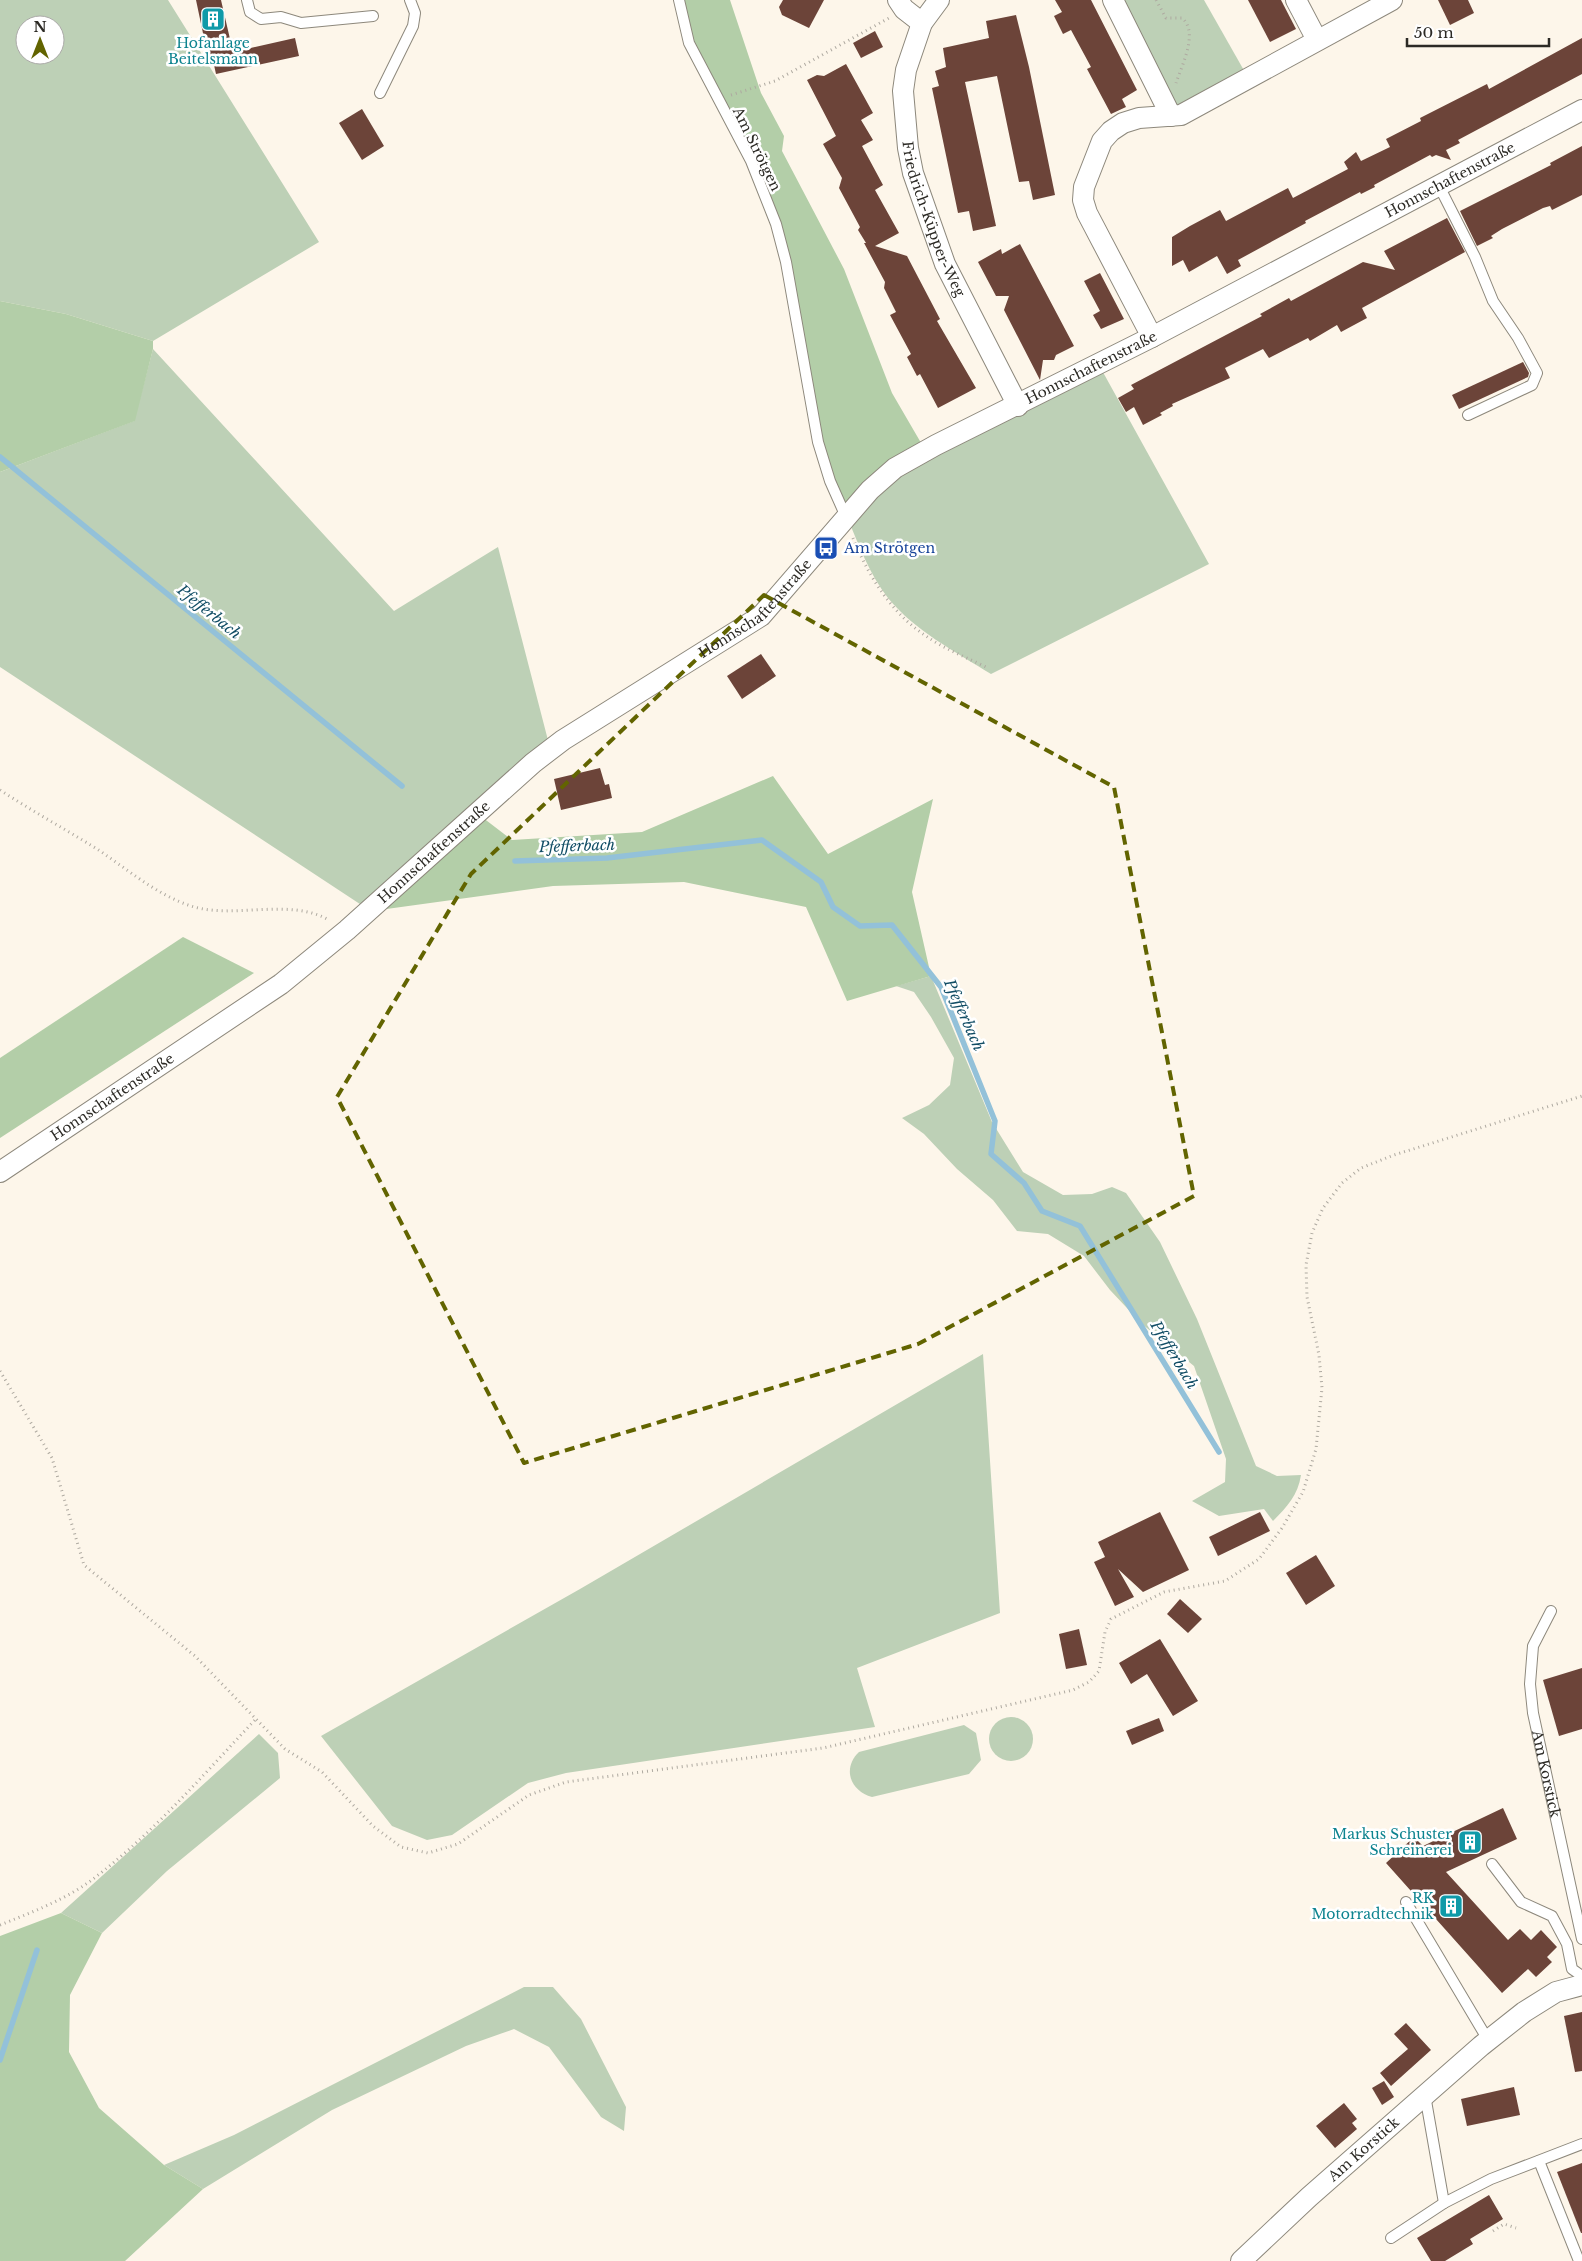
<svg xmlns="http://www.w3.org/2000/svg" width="1582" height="2261" font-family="'Libre Baskerville',serif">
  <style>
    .green { fill: #bdd0b6; fill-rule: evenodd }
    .forest { fill: #b3cea8 }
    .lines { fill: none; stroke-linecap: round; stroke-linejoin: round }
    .stream { stroke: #93c1d9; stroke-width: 5.5 }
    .building { fill: #6c4439 }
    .lane-casing { stroke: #8d887c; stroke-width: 12 }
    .street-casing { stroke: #8d887c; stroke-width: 22 }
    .path { stroke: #aea9a0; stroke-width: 3; stroke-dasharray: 1 4; stroke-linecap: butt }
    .lane { stroke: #fff; stroke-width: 10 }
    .street { stroke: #fff; stroke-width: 20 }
    .marked { fill: none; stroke: #626400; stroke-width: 4; stroke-dasharray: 10 6; stroke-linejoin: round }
    .labels { text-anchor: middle; stroke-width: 5; stroke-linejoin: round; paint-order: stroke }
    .culture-label { font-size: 14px; fill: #0d838f; stroke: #fff; text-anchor: end }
    .street-label { font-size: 14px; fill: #2c2a25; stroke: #fff }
    .transit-label { font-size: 14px; fill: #164399; stroke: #fff; text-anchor: start }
    .water-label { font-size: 15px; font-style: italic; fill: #114d65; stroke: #fff }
  </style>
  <rect width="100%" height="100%" fill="#fdf6ea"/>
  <g class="green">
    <path d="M0,0H168L319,242L153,341L66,314L0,301ZM25,25H55V55H25Z"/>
    <path d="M1117,0H1204L1246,74L1174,112Z"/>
    <path d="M153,349L394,611L498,547L550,748L369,910L0,667V472L134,421Z"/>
    <path d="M1099,365L1209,564L991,674C956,652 915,631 888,598C870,575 859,546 848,519L871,491Z"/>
    <path d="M931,976L992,1122L1023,1172L1063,1195L1092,1194L1112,1187L1126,1193L1160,1242L1197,1319L1256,1466L1277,1476L1301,1475C1298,1495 1287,1507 1273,1521L1264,1509L1219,1516L1192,1501L1225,1482L1226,1459L1194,1366L1142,1324L1110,1290L1084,1256L1048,1234L1017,1231L993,1200L957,1169L924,1134L902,1118L929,1105L950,1085L954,1058L931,1017L914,992L896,986Z"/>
    <path d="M983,1354L1000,1613L857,1668L875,1727L566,1773L528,1783L452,1835L427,1840L392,1826L321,1736L580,1589Z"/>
    <circle cx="1011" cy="1739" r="22"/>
    <path d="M964,1725L976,1733L981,1760L969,1774L872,1797C850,1791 842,1768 859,1752Z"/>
    <path d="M259,1734L278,1753L280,1778L167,1871L102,1933L61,1913Z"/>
    <path d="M524,1987H553L581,2019L626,2107L624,2131L601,2117L549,2047L514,2029L466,2046L332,2110L203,2189L164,2165L234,2135Z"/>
  </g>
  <g class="forest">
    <path d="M684,0H730L761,93L784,136L782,151L844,269L892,393L924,448L846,514L816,427L800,310L786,245L693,44Z"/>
    <path d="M0,301L66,314L153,341V349L135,421L0,472Z"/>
    <path d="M773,776L828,854L933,799L912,892L931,976L847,1001L806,907L684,882L553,886L372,911L478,814L512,840L642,832Z"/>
    <path d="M183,937L254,973L0,1138V1058Z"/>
    <path d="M61,1913L102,1933L70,1995L69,2052L99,2108L164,2165L203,2189L125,2261H0V1936Z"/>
  </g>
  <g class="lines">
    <g class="stream">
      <path d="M0,457L402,786"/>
      <path d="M515,861L607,858L762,840L821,882L833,907L860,926L892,925L941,987L995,1121L991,1154L1024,1183L1042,1211L1080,1226L1219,1452"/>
      <path d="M0,2060L37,1950"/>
    </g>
  </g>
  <g class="building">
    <path d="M196,0H221L233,52L295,38L299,56L216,74L212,56L208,57Z"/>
    <path d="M783,0H824L809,28L782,15L779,7Z"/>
    <path d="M1055,0H1091L1137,90L1122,99L1126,107L1111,114L1087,69L1091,67L1071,30L1063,34L1054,16L1062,12Z"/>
    <path d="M1248,0H1281L1296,29L1270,42Z"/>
    <path d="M1438,0H1468L1474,13L1450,25Z"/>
    <path d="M1016,15L1029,67L1055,195L1033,200L1029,181L1019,182L997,76L965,82L996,226L973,231L969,211L958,213L932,88L939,86L935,71L946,67L943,48L989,38L986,21Z"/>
    <path d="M875,31L883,47L861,58L853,43Z"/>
    <path d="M1582,38V74L1458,140L1460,143L1446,150L1451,160L1436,155L1432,157L1430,155L1374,185L1375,187L1361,194L1360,192L1305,221L1306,223L1238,260L1241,266L1227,274L1217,256L1189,272L1183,260L1172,266V237L1190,226L1220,210L1226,221L1288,188L1293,198L1348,169L1344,162L1356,152L1361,161L1390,147L1386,139L1421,121L1420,118L1487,84L1489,89Z"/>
    <path d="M846,64L873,113L861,120L873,140L862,146L883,185L875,190L899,233L875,246L907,256L940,319L937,321L976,388L938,408L920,374L917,376L907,357L911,354L890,315L896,312L884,288L885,282L864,243H866L858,230L860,227L839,188L842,178L823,144L836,136L807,80L817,75L824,76Z"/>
    <path d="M362,109L384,146L362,160L339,123Z"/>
    <path d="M1582,146V195L1552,210L1550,206L1543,208L1502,229L1491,236L1493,238L1477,246L1460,211L1551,165L1550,163Z"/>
    <path d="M1447,218L1465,252L1362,308L1367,318L1341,332L1337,325L1310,341L1308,338L1269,358L1263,349L1225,368L1230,378L1172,404L1173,406L1160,413L1162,415L1143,425L1134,407L1126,412L1118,398L1134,389L1131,385L1262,316L1260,314L1289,298L1291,301L1363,262L1395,270L1384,251Z"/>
    <path d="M1020,244L1074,346L1056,355L1054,360H1043L1040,380L1004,310L1009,296H996L978,262L1001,249L1002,254Z"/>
    <path d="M1100,273L1124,319L1101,329L1093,315L1100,311L1084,281Z"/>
    <path d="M1523,362L1529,373L1528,377L1459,409L1452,395Z"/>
    <path d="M761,654L776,676L742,699L727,676Z"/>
    <path d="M600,768L605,785L609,784L612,798L561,810L554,779Z"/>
    <path d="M1160,1512L1189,1570L1143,1592L1118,1569L1134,1597L1115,1606L1094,1562L1105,1557L1098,1542Z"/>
    <path d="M1260,1512L1270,1531L1218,1556L1209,1537Z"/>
    <path d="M1316,1555L1335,1586L1306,1605L1286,1573Z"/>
    <path d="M1180,1599L1202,1619L1188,1633L1167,1614Z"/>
    <path d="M1079,1629L1087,1665L1066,1669L1059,1634Z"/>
    <path d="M1160,1639L1198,1701L1173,1716L1147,1674L1131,1684L1119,1663Z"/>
    <path d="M1582,1668V1729L1559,1736L1543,1680Z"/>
    <path d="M1159,1718L1164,1731L1132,1745L1126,1731Z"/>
    <path d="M1503,1808L1517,1839L1446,1872L1508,1940L1520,1929L1531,1940L1541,1930L1557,1947L1547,1957L1552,1962L1536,1977L1528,1969L1502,1993L1386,1863L1414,1837L1423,1846Z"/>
    <path d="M1582,2012V2071L1575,2072L1564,2016Z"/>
    <path d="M1406,2023L1431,2050L1391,2086L1380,2073L1408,2049L1394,2034Z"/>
    <path d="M1384,2081L1394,2097L1382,2105L1372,2088Z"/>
    <path d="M1514,2087L1520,2115L1467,2126L1461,2099Z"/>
    <path d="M1344,2103L1357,2119L1352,2123L1357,2129L1335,2148L1316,2126Z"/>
    <path d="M1582,2163V2233H1581L1557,2172Z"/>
    <path d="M1489,2195L1503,2219L1470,2239L1473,2244L1445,2261H1431L1417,2238Z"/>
  </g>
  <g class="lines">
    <g class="lane-casing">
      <g id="lane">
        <path d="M247,0L250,12L261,19L281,17L301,23L373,16"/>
        <path d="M679,0L689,43L751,161L776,224L786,262L818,442L830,481L846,517"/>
        <path d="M380,93L413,26L415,13L410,0"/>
        <path d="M1439,186L1475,257L1493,301L1518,338L1537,373L1532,385L1468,415"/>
        <path id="s1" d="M1551,1611L1533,1646L1530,1684L1533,1713L1582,1939"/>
        <path d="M1492,1864L1521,1902L1552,1916L1567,1944L1572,1969L1582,1976"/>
        <path d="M1406,1902L1488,2040"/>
        <path d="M1425,2095L1444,2203L1491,2179L1582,2144"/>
        <path d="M1539,2161L1579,2261"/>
        <path d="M1391,2238L1444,2203"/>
      </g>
    </g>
    <g class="street-casing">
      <g id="street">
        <path d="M898,0L904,9L922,23"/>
        <path id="s2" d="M939,0L922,23L906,70L903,91L908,148L913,173L945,264L1018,406"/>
        <path d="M1113,0L1171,116"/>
        <path d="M1296,0L1317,40"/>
        <path d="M1152,337L1087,213L1083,200L1084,187L1102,141L1111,131L1123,123L1139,118L1181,115L1392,0"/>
        <path id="s3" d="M0,1172L281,984L347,930L533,763L563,740L761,616L870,490L895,468L936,445L1152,337L1582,110"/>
        <path id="s4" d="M1241,2261L1309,2197L1481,2046L1524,2012L1556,1992L1582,1985"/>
      </g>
    </g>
    <g class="path">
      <path d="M1156,0L1166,18H1182C1199,32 1182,65 1176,83"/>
      <path d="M731,95L775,81L889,18"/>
      <path d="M853,538C868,575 891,613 926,636C944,649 968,658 988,668"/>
      <path d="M0,790C32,811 65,829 97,849C127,869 157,895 191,906C235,920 288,897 329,920"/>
      <path d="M0,1371L52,1458L84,1565L195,1656L285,1749L322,1772L373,1826L401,1847L428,1853L458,1844L529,1795L566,1782L823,1748L1073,1690L1089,1682L1099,1671L1105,1632L1111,1619L1164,1592L1225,1581L1259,1559L1282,1528L1303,1492L1316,1449L1322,1388L1319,1355L1307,1297L1306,1265L1312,1233L1323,1208L1342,1183L1361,1168L1394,1155L1582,1096"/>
      <path d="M0,1925C30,1913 62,1901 89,1882C151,1836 202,1776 255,1720"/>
      <path d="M1493,2231L1504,2224L1516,2228"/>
    </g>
    <use href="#lane" class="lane"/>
    <use href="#street" class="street"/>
  </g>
  <path class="marked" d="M764,595L1114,787L1194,1196L918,1344L524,1463L337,1097L471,874Z"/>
  <defs>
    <g id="building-square" transform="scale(1.25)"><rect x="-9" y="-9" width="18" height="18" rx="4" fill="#0f9aa8" stroke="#fff"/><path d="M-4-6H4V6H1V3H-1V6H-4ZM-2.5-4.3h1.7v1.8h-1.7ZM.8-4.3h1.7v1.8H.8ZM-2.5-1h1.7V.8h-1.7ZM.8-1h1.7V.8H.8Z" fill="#fff"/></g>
    <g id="bus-square" transform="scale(1.25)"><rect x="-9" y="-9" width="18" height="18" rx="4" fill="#1a4fb4" stroke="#fff"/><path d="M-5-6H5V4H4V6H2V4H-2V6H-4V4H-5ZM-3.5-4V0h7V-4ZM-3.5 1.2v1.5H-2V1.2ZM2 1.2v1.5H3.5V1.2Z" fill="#fff"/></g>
  </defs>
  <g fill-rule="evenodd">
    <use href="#building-square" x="213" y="19"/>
    <use href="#bus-square" x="826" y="548"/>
    <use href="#building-square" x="1470" y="1842"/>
    <use href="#building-square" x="1451" y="1906"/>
  </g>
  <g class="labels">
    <g class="culture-label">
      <text x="213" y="48" text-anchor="middle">Hofanlage<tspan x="213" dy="16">Beitelsmann</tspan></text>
      <text x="1452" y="1839">Markus Schuster<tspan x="1452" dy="16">Schreinerei</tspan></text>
      <text x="1434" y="1903">RK<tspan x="1434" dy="16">Motorradtechnik</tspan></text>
    </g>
    <g class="street-label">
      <text transform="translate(757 149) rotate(64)" y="5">Am Strötgen</text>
      <text dy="5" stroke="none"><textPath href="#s3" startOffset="1770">Honnschaftenstraße</textPath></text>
      <text dy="5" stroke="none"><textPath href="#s2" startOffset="232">Friedrich-Küpper-Weg</textPath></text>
      <text dy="5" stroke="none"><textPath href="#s3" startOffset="1365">Honnschaftenstraße</textPath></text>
      <text dy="5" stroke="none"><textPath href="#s3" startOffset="945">Honnschaftenstraße</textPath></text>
      <text dy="5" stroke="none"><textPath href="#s3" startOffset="540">Honnschaftenstraße</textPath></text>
      <text dy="5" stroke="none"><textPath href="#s3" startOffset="135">Honnschaftenstraße</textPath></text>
      <text dy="5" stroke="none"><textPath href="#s1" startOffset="169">Am Korstick</textPath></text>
      <text dy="5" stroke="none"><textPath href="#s4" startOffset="166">Am Korstick</textPath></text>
    </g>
    <g class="transit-label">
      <text x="844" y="553">Am Strötgen</text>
    </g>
    <g class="water-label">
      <text transform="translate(209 612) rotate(39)" y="5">Pfefferbach</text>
      <text transform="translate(577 846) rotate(-2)" y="5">Pfefferbach</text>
      <text transform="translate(964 1015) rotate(66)" y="5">Pfefferbach</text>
      <text transform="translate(1174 1355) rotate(59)" y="5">Pfefferbach</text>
    </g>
  </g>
  <g transform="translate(40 40)"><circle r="24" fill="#ffffff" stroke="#abaaa8"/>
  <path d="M0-4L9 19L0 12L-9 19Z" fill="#626400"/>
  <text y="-8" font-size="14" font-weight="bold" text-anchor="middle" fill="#2c2a25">N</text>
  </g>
  <path d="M1407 38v8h142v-8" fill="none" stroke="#2c2a25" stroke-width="2.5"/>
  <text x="1414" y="38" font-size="15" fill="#2c2a25" stroke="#ffffff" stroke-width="4" paint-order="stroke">50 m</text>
</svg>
